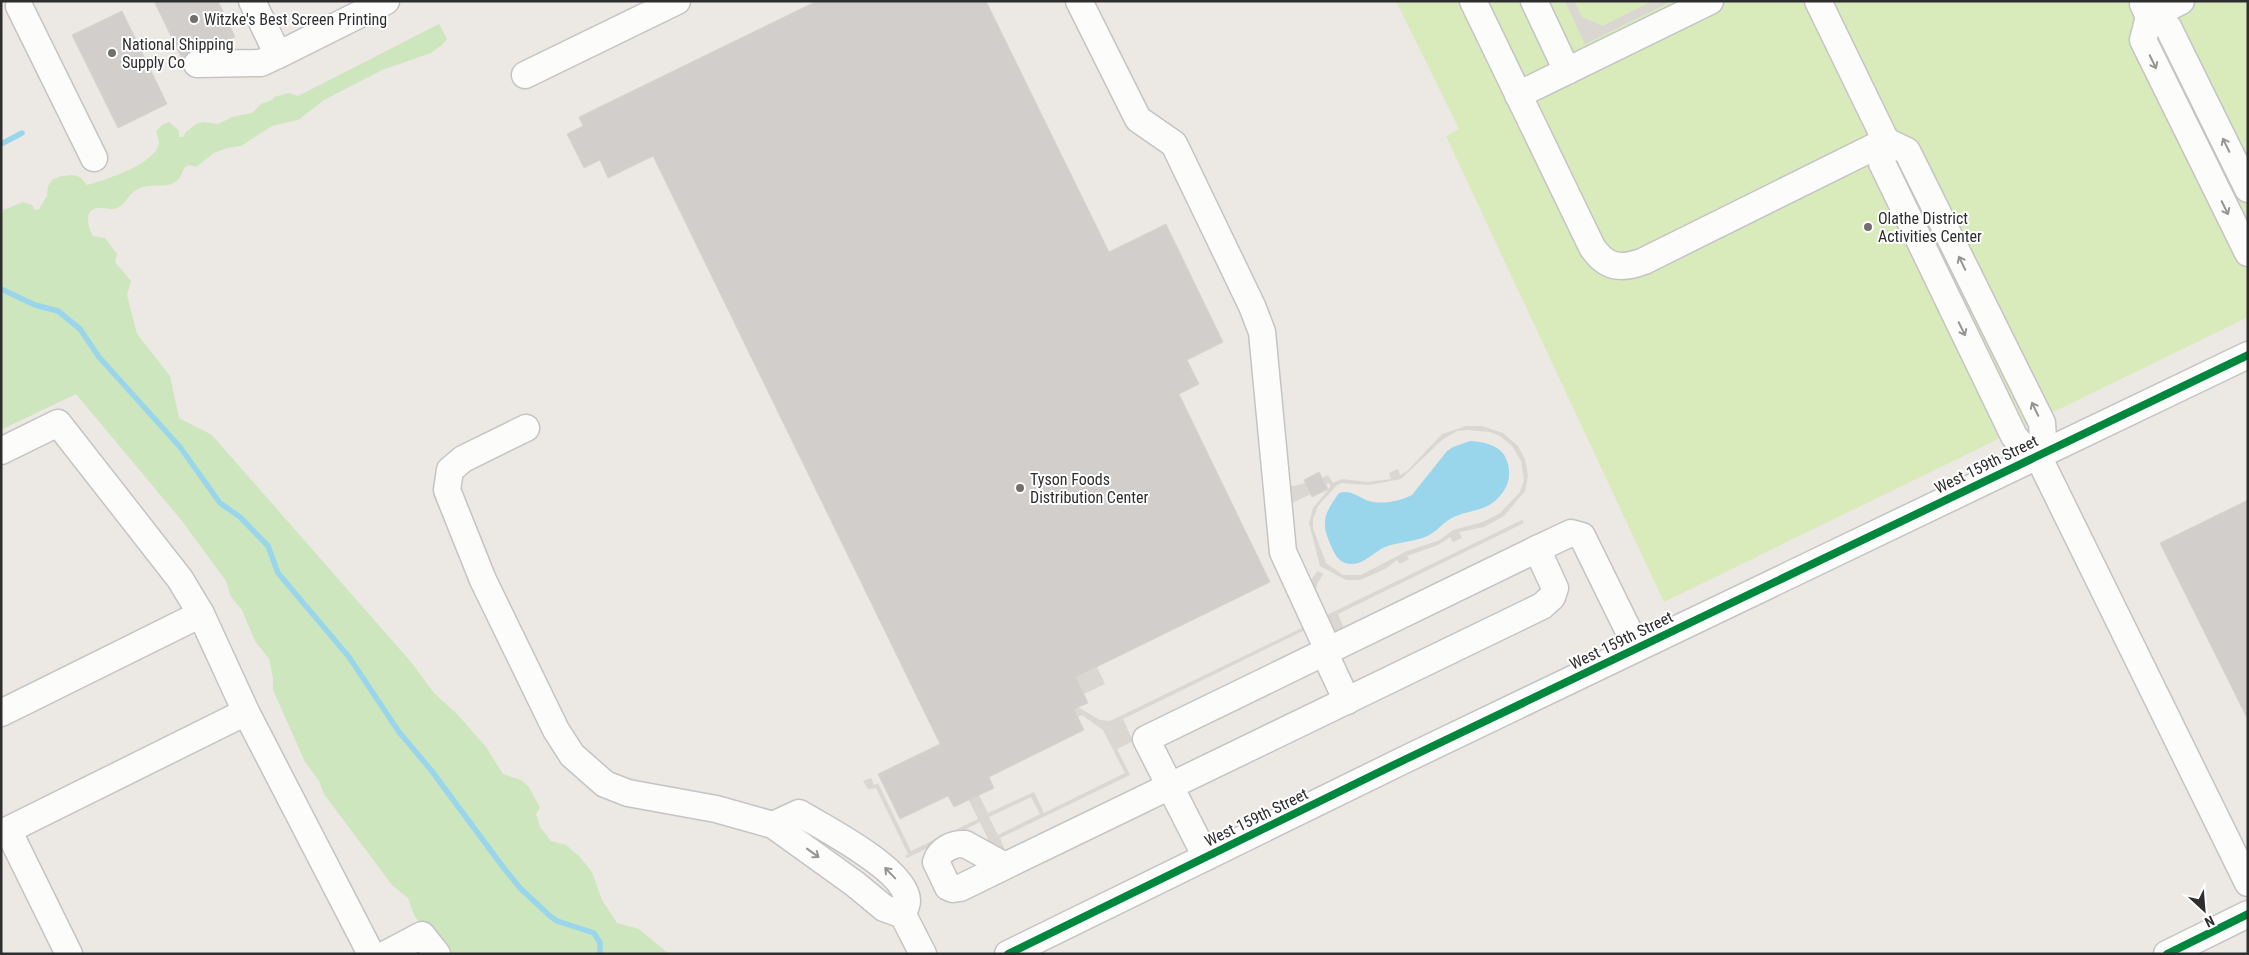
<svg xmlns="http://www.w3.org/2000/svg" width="2249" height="955" font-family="'Roboto Condensed',sans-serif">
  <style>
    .green { fill: #cee6be }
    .pitch { fill: #d9eabb }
    .plaza { fill: #dad6d2; fill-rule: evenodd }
    .water { fill: #99d6ec }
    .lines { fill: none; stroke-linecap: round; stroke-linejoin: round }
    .stream { stroke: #99d6ec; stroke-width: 5.5 }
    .building { fill: #d1cecb; stroke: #d7d4d0 }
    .minor-casing { stroke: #c5c4c5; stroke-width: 29 }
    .minor { stroke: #fcfcfb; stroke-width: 26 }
    .cycleway-casing { stroke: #fff; stroke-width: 11 }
    .cycleway { stroke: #00873e; stroke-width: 8 }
    .oneway { stroke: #959594 }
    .poi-dot { fill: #706f6e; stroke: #fff; stroke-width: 2 }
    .labels { text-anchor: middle; stroke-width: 4; stroke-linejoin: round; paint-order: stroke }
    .poi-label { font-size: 16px; fill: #2e2e2e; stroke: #fff; text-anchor: start }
    .street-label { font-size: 16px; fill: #2e2e2e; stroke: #fff }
  </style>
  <rect width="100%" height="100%" fill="#ece8e4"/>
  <path class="green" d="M439,24L447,39L442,45L431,53L382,70L324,100L298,120L272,126L241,146L227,148L214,153L196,167L189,165L184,168C176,196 155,179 136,190C128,195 126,204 117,208C110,211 104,207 98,208C83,210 88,227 93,236L105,238L117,254L115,262L131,281L127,295L137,334L170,376L179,418L212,435L411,662L434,693L458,715L486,747L503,774L521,780L529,787L540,808L536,814L540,827L551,841L566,845L580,857L592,872L602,900L617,923L639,929L669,954H453L423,928L414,915L408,898L392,885L324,794L319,781L305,762L273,690V678L269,659L255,641L242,610L231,597L226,581L182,521L76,394L1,430V211L23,202L32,205L35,210L39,209L47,196L48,186L52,180L61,176L73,175L80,177L87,185C105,180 156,164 159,143C159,140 157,135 156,131L162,125L169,122L179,131V137H183L186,132L196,124L203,122L218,124L232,117L252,113L261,104L272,100L274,97L289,93L298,96Z"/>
  <path class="pitch" d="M1396,1H2248V317L1664,602L1446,136L1459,129Z"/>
  <g class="plaza">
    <path d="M1565,1H1574L1582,17L1603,26L1653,1H1672L1585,44Z"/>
    <path d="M1466,426H1482L1503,433L1518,446L1525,459L1528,476L1525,491L1504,516L1484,527L1459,532L1462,538L1453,542L1450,537L1438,545L1407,556L1409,559L1400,564L1397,560L1385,569L1360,580H1346L1320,566L1309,523L1313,508L1331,486L1329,483L1325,485L1322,478L1328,475L1333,483L1342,479L1367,482L1391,479L1389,473L1398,469L1400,475L1407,471L1442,434ZM1468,430L1490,432L1500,436L1512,446L1521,461L1524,481L1520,492L1500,513L1483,522L1453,530L1440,540L1407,551L1361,575H1343L1326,563L1313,528V519L1318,506L1336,486L1341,483L1369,485L1401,479L1442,440L1457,431Z"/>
    <path d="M1305,483L1311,494L1286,506L1289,485L1294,486Z"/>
    <path d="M1522,520L1524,523L1338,614L1343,626L1342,630L1337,633L1333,632L1310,581L1318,571L1323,574L1317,584L1316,591L1327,615Z"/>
    <path d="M1308,625L1309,628L1123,719L1133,741L1117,749L1130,775L1000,838L1005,850L980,843L988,839L980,822L907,858L905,856L908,854L876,788L868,789L863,781L871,778L874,785L878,783L911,851L978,819L969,800L979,795L988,813L1034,792L1044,813L1125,773L1103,730L1082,715L1078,717L1074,709L1078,707L1100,720L1110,721ZM1031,797L1040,814L998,835L989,817Z"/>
    <path d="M1097,667L1105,684L1084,694L1076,677Z"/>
  </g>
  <path class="water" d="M1470,441C1484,442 1502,445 1507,461C1512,475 1508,489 1497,499C1485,511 1471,510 1456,516C1444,520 1437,533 1425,537C1412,542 1398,542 1385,547C1374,552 1363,565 1351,564C1338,564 1333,551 1329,541C1320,520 1327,510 1339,493C1351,489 1359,498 1369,501C1383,505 1400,501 1412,495L1447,451L1453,447Z"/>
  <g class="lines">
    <g class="stream">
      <path d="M1,144L22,133"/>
      <path d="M1,289L35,305L58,311L80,329L99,357L180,447L220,503L240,517L268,546L278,573L349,657L399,732L431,770L503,867L520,888L550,916L557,921L594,933L600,943V954"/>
    </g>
  </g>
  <g class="building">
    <path d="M154,1H218L235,37L212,49L190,51L183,61Z"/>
    <path d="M817,1H986L1109,252L1166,224L1223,342L1187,360L1199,384L1179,394L1270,582L1076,677L1088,703L1074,709L1084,730L989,777L994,788L954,807L948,796L900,819L878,774L940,744L653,156L608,178L600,160L584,168L567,134L583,126L579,117Z"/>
    <path d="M122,11L167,104L118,128L72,35Z"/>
    <path d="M1319,472L1328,489L1312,497L1304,480Z"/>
    <path d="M2248,500V720L2160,543Z"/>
  </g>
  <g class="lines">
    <g class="minor-casing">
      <g id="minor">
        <path d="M252,1L278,55L386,1"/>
        <path d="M1079,1L1138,119L1174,144L1252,306L1262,332L1283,552L1329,652"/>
        <path d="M1473,1L1592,247C1606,268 1621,270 1644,261L1886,141"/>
        <path d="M1534,1L1567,71"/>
        <path d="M1818,1L1886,141L1882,163L2014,436L2023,447L2037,454L2248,883"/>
        <path d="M2181,1L2149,17L2143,40L2248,253"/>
        <path d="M2143,4L2149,17L2168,27L2248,189"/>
        <path d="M19,6L94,158"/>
        <path d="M197,64L261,63L278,55"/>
        <path d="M525,75L677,1"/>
        <path d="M1518,95L1710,1"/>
        <path d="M1886,141L1907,151L2042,423L2043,438L2037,454"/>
        <path d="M526,428L463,459L450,470L447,490L483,580L556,730L572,755L605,784L628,793L716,809L773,825L855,884L884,908L903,915L923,954"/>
        <path d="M1,451L58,423L180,579L201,614L246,712L371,954"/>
        <path d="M1325,654L1347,701"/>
        <path d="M1,713L201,614"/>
        <path d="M773,825L799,813C824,828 907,870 907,901C907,905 904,911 903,915"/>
        <path d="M1206,857L1146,739L1537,549L1571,533L1582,536L1637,648"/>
        <path d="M1005,866L960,888L953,889L948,887L936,862C939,850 953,843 965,844L1005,866L1542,606L1552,597L1555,588L1537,549"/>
        <path d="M69,954L8,830L246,712"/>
        <path d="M386,954L422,935L437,954"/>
        <path d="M1008,954L1404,760L2248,355"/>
        <path d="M2167,954L2248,914"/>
      </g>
    </g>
    <use href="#minor" class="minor"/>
    <g class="cycleway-casing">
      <g id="cycleway">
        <path d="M1008,954L1404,760L2248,355"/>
        <path d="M2167,954L2248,914"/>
      </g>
    </g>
    <use href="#cycleway" class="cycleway"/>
  </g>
  <defs><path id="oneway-shaft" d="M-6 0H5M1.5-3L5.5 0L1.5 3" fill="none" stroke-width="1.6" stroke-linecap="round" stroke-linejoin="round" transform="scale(1.25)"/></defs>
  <g class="oneway">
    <use href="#oneway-shaft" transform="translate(2153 62) rotate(64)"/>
    <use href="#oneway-shaft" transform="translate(2226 145) rotate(-116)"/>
    <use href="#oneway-shaft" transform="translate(2225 208) rotate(64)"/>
    <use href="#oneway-shaft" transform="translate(1962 263) rotate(-116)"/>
    <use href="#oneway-shaft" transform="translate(1962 329) rotate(64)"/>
    <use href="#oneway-shaft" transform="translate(2035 409) rotate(-116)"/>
    <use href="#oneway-shaft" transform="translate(813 853) rotate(36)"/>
    <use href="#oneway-shaft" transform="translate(890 873) rotate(-134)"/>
  </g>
  <g class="poi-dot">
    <circle cx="194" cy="19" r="5"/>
    <circle cx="112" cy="53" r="5"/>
    <circle cx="1868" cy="227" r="5"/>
    <circle cx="1020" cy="488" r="5"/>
  </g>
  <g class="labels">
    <g class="poi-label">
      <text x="204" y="25">Witzke's Best Screen Printing</text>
      <text x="122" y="50">National Shipping<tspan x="122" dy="18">Supply Co</tspan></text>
      <text x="1878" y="224">Olathe District<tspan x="1878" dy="18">Activities Center</tspan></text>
      <text x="1030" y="485">Tyson Foods<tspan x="1030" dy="18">Distribution Center</tspan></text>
    </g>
    <g class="street-label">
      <text transform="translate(1986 464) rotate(-26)" y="6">West 159th Street</text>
      <text transform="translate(1621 640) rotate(-26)" y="6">West 159th Street</text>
      <text transform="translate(1256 817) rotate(-26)" y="6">West 159th Street</text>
    </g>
  </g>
  <rect width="2249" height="955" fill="none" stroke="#2e2e2e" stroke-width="5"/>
  <g transform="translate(2204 910) rotate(154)" stroke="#ffffff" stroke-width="4" paint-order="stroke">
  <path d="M0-4L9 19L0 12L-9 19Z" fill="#2e2e2e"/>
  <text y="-8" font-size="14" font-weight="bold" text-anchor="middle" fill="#2e2e2e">N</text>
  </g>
</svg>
